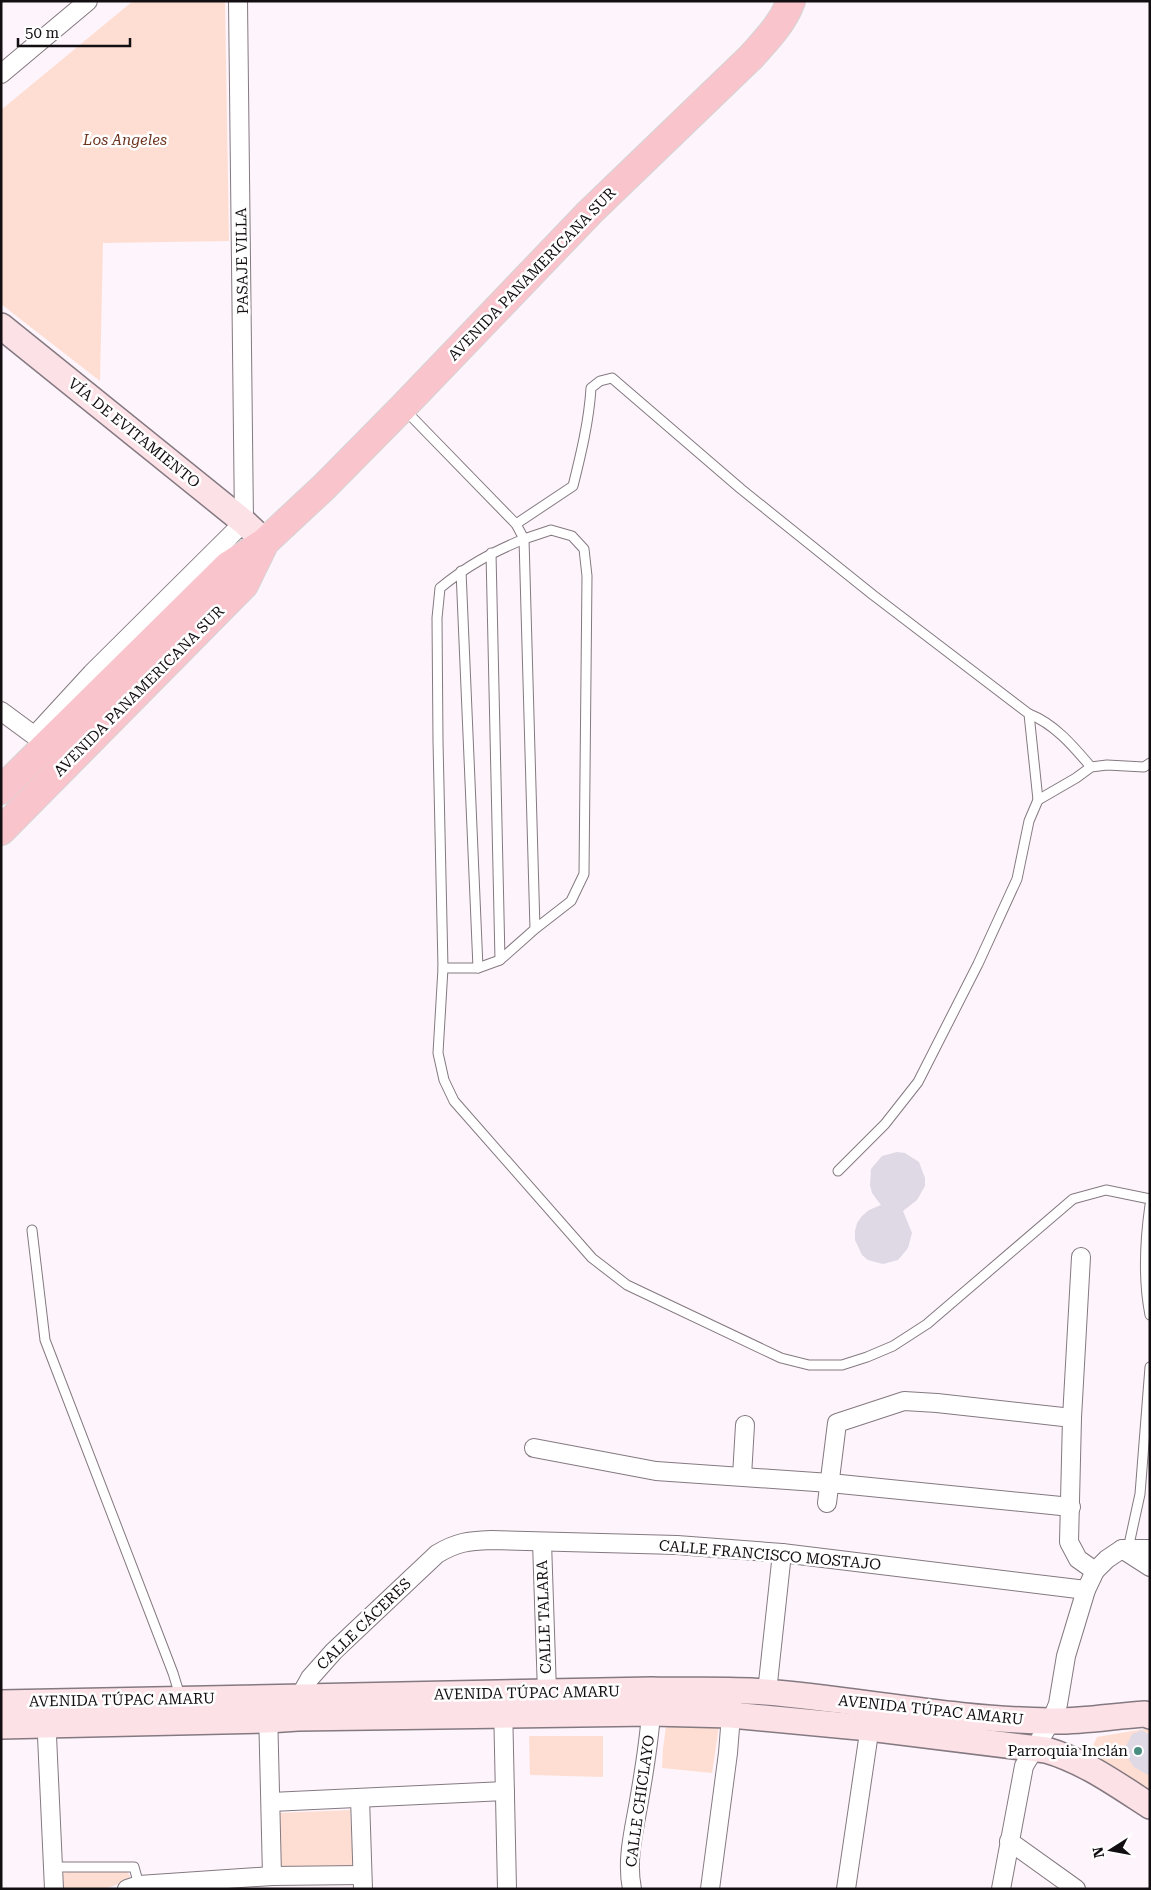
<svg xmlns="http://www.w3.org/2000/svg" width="1151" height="1890" font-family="'Roboto Serif',serif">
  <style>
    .green { fill: #feded2 }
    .building { fill: #dfd9e6 }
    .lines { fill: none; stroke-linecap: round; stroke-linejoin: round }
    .lane-casing { stroke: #847980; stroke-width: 11 }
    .street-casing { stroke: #847980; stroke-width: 20 }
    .secondary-casing { stroke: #847980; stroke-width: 28 }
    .primary-casing { stroke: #d4d4d4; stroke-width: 30 }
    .lane { stroke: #fff; stroke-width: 9 }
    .street { stroke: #fff; stroke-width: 18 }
    .secondary { stroke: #fce1e6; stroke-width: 25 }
    .primary { stroke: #fac4cd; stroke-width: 28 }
    .poi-dot { fill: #498d81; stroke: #fff; stroke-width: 2 }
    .labels { text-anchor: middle; stroke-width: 5; stroke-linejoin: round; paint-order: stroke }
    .park-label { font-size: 15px; font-style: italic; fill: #6f351f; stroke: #fff }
    .street-label { font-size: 15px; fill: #120e11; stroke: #fff }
    .poi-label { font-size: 15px; fill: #120e11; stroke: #fff; text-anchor: end }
  </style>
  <rect width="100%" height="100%" fill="#fef4fb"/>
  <g class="green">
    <path d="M133,1H225L229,241L103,243L100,381L1,304V110Z"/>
    <path d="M666,1726H719L712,1773L662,1768L663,1749Z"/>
    <path d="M1150,1728V1799L1097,1766L1090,1752L1097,1737Z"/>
    <path d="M529,1736H603V1777L530,1775Z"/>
    <path d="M350,1810L353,1866L280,1868L279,1813Z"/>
    <path d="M66,1872H127L130,1876L128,1881L104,1889H63L61,1876Z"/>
  </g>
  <g class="building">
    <path d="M897,1152L905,1153L919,1162L925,1178V1186L917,1200L903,1211L912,1233L908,1248L898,1260L883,1264L868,1260L862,1255L855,1240V1231L857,1223L862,1216L869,1210L881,1205L872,1193L870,1185L871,1169L882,1156Z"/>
    <path d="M1142,1730L1150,1735V1776L1134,1767L1127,1757L1126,1746L1132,1734Z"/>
  </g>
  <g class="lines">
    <g class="lane-casing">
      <g id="lane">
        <path d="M405,410L516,524L524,539C491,553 468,565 440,588L437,618L438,741L443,968L438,1053L444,1080L454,1101L592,1258L627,1285L781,1358L809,1365H842L867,1357L893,1346L927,1324L1073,1199L1106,1190L1150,1199"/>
        <path d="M516,524L573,486C581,454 589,421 591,388L600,381L612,378L741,489L873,595L1029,714L1038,800L1029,821L1017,879L978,964L918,1082L885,1124L838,1171"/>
        <path d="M491,553L500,960"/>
        <path d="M461,571L478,968"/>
        <path d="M1029,714C1055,724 1074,747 1091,767"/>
        <path d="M1038,800L1076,778L1091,767L1107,765L1144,767L1150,763"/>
        <path d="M443,968H478L500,960L535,929L571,901L584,874L587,576L584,549L572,536L551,530L524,539L535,929"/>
        <path d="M1150,1205C1145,1240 1143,1280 1150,1315"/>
        <path d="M32,1230L45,1340L173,1673L181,1699"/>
        <path d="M1128,1549L1140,1494L1150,1367"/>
        <path d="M52,1867H134L139,1885"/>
      </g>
    </g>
    <g class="street-casing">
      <g id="street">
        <path d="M1,74L88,1"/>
        <path d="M1,711L43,742"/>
        <path d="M35,735L92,673L244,522L238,1"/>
        <path d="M1081,1257L1072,1418L1069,1542L1078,1559L1095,1571"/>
        <path d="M534,1448L656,1471L830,1483L1071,1507"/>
        <path d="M742,1476L745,1425"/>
        <path d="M827,1503L837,1423L904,1401L937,1403L1072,1418"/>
        <path d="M542,1542L547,1692"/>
        <path d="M1122,1549L1150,1567"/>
        <path d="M767,1692L782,1553"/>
        <path d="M503,1704L507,1889"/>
        <path d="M299,1705L300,1696L310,1678L334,1651L437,1554C457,1542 468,1541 491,1540L677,1545L782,1553L1086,1590"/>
        <path d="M268,1709L272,1876"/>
        <path d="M46,1714L54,1889"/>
        <path d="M360,1798L363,1889"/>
        <path d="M271,1802L505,1791"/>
        <path d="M1009,1841L1076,1889"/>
        <path d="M127,1889L139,1885L272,1876L362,1875"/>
        <path d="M632,1889C626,1860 634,1830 639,1801C644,1772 649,1743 651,1713"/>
        <path d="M710,1889L728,1753L732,1703"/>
        <path d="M846,1889L871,1719"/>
        <path d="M1001,1889L1024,1766L1051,1721L1058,1704L1066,1656L1086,1590L1095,1571L1107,1559L1122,1549H1150"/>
      </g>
    </g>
    <g class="secondary-casing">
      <g id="secondary">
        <path d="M1,326L244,522L265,542"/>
        <path d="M1,1703L652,1690C690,1691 728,1689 766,1692C861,1700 954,1720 1050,1721C1081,1722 1113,1716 1145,1714L1150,1716"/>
        <path d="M1,1726L268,1720L298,1718L651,1713L731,1715L869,1728L1046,1750C1084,1761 1116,1784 1150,1806"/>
      </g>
    </g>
    <g class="primary-casing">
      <g id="primary">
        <path d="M1,790L228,566L265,542L324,487L403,407L590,212L751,57C766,40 783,23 791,1"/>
        <path d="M1,831L244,585L265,542"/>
      </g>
    </g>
    <use href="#lane" class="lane"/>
    <use href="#street" class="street"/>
    <use href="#secondary" class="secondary"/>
    <use href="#primary" class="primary"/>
  </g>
  <circle class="poi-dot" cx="1138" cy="1751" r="5"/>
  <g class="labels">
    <g class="park-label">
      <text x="125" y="145">Los Angeles</text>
    </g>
    <g class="street-label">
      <text transform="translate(242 261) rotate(-91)" y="5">PASAJE VILLA</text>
      <text transform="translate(532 274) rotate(-46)" y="5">AVENIDA PANAMERICANA SUR</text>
      <text transform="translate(134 433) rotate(39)" y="5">VÍA DE EVITAMIENTO</text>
      <text transform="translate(139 691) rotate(-45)" y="5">AVENIDA PANAMERICANA SUR</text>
      <text transform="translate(770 1555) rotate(5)" y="5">CALLE FRANCISCO MOSTAJO</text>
      <text transform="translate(544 1617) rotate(-92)" y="5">CALLE TALARA</text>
      <text transform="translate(364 1624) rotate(-44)" y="5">CALLE CÁCERES</text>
      <text transform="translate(527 1693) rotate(-1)" y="5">AVENIDA TÚPAC AMARU</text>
      <text transform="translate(122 1700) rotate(-1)" y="5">AVENIDA TÚPAC AMARU</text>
      <text transform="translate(931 1710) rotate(6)" y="5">AVENIDA TÚPAC AMARU</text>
      <text transform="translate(640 1801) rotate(-82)" y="5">CALLE CHICLAYO</text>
    </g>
    <g class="poi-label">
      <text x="1128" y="1756">Parroquia Inclán</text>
    </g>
  </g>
  <rect width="1151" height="1890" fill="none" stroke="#120e11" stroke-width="5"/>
  <g transform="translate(1111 1850) rotate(259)" stroke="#ffffff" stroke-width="4" paint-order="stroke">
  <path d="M0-4L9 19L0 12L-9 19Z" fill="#120e11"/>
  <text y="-8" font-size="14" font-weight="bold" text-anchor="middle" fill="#120e11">N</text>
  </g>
  <path d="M18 38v8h112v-8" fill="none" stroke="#120e11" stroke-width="2.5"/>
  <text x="25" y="38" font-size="15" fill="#120e11" stroke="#ffffff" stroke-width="4" paint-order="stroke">50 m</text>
</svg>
